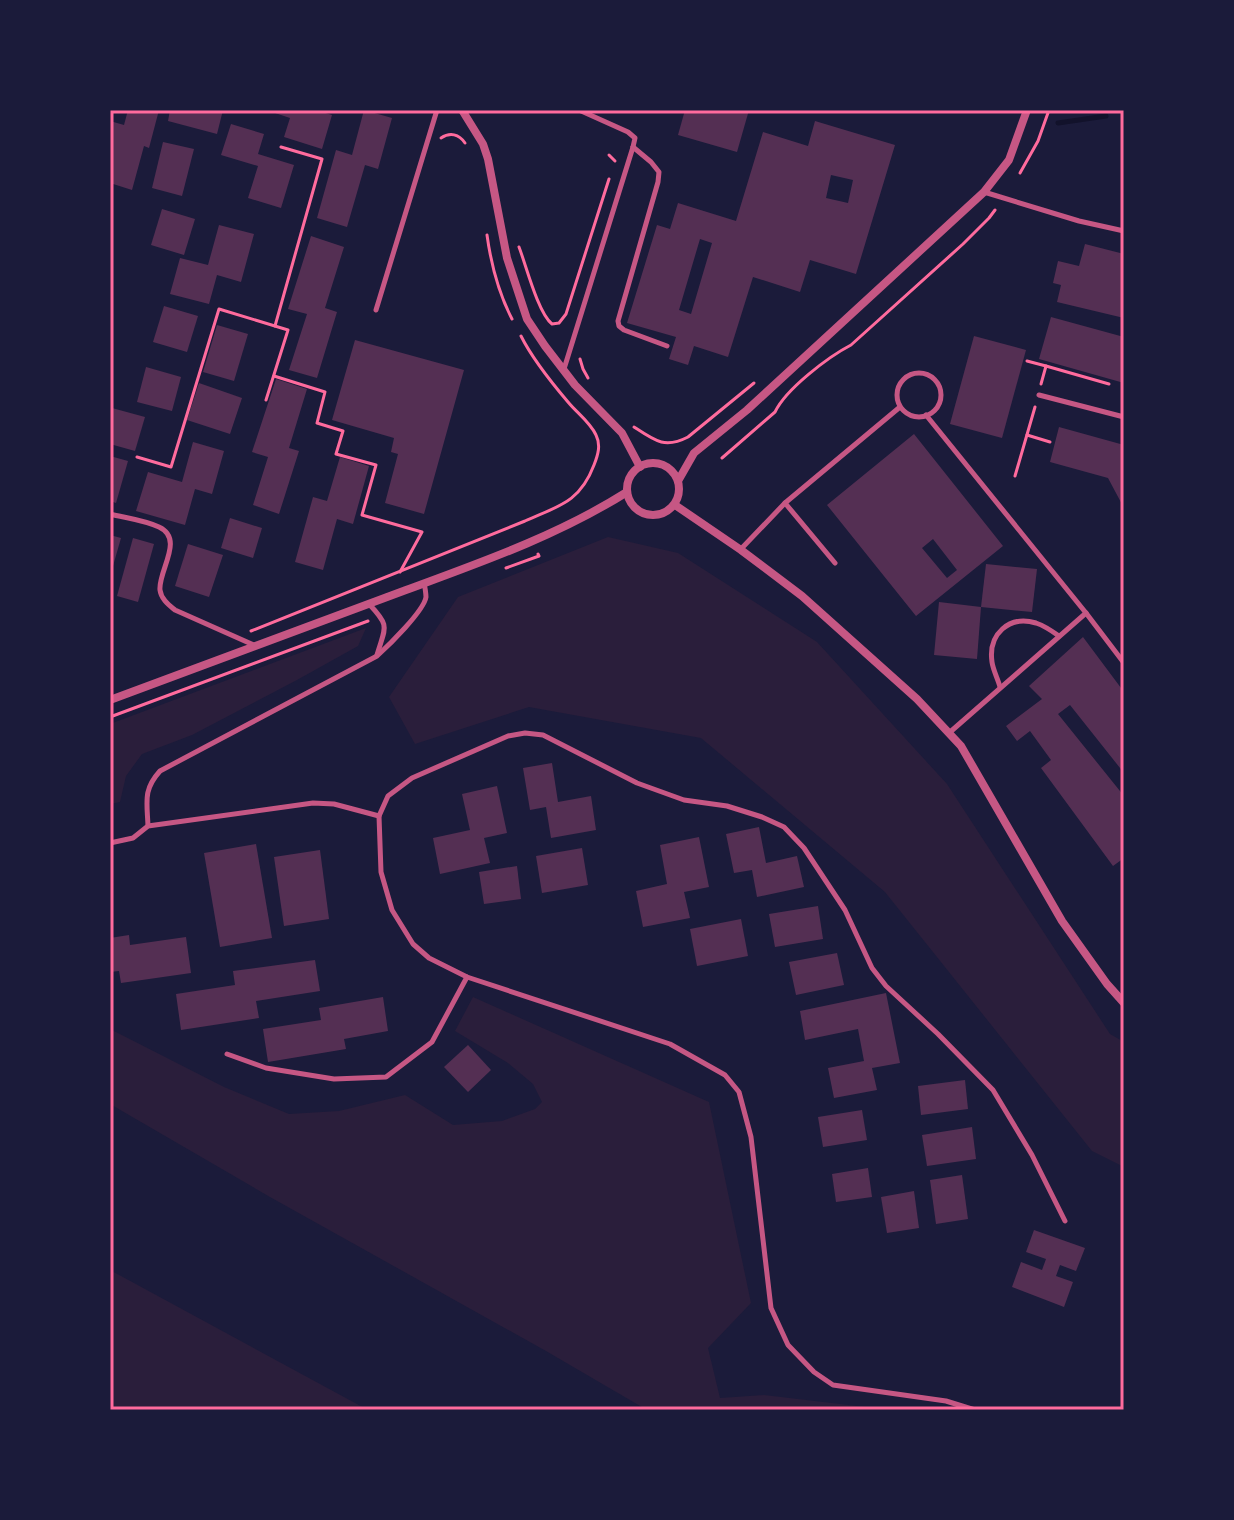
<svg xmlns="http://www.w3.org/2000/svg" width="1234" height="1520" font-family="Barlow,sans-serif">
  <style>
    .green { fill: #2a1e3b }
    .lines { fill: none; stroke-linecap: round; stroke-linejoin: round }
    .stream { stroke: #12122b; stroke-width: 5 }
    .building { fill: #542f53; fill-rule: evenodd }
    .path { stroke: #ff6b9d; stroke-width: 3 }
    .service { stroke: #c65784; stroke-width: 5 }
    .minor { stroke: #c65784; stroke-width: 8 }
    .neatline { fill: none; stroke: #ff6b9d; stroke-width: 3 }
  </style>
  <rect width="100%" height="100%" fill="#1b1b3a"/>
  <g class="green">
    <path d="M608,537L678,553L817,642L947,784L1110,1034L1124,1042V1167L1092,1151L885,892L701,738L529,707L415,744L389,697L458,597Z"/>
    <path d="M366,628L358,646L297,680L192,735L142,754L126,776L120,802L110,804V724Z"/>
    <path d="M473,997L709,1102L751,1303L708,1348L720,1398L764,1395L891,1410H647L546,1351L270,1197L110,1104V1029L224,1087L289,1114L339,1111L405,1095L453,1125L502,1121L535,1109L542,1102L533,1084L508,1063L455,1031Z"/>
    <path d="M110,1270L368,1410H110Z"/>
  </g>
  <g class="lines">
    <path class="stream" d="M1058,123L1106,116"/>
  </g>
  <g class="building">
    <path d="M128,110H159L149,148L144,146L132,190L110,183V159L112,153L110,152V121L124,125Z"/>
    <path d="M170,110H223L217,134L168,121Z"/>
    <path d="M266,110H316L332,115L322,149L284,137L290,118Z"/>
    <path d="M364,110L392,118L378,169L365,165L347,227L317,218L336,150L352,155Z"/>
    <path d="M685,110H749L737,152L678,135Z"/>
    <path d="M815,121L895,145L856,274L810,260L800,292L753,277L728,357L694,346L688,365L669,359L676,337L627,323L657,225L670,229L678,203L736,221L763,132L808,146ZM831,175L853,180L848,203L826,198ZM700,239L712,243L691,314L679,310Z"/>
    <path d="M231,124L264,134L258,154L294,165L281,208L248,198L258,166L221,155Z"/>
    <path d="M163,142L194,149L182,196L152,188Z"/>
    <path d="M162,209L195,219L184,255L151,245Z"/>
    <path d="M219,225L254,234L241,282L217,275L209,304L170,294L180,258L208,265Z"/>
    <path d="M311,236L344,247L325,308L337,312L317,378L289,370L307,314L288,309Z"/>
    <path d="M1085,244L1124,254V318L1057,302L1061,285L1053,283L1058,261L1079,266Z"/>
    <path d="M164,306L198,316L187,352L153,342Z"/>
    <path d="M1051,317L1124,337V383L1039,359Z"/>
    <path d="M217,325L248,334L234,381L203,372Z"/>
    <path d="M974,336L1026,350L1002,438L950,424Z"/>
    <path d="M355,340L464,370L424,514L385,503L398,454L391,452L394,438L332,420Z"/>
    <path d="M146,367L181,377L172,411L137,402Z"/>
    <path d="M276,379L307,389L289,448L299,451L279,514L253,505L268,457L252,452Z"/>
    <path d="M199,383L242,398L230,434L187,420Z"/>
    <path d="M112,408L145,417L135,451L110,444V415Z"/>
    <path d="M1059,427L1124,445V508L1108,478L1050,462Z"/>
    <path d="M914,434L1003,546L916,616L827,505ZM933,539L957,570L947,578L922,548Z"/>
    <path d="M193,442L224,451L212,494L195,489L185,525L136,511L148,472L182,482Z"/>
    <path d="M110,456L128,461L116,503L110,501Z"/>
    <path d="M340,457L369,466L353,524L337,519L323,570L295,562L313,497L327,501Z"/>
    <path d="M230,518L262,528L253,558L221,548Z"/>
    <path d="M110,535L121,538L111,573H110Z"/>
    <path d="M133,538L154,544L138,602L117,596Z"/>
    <path d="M188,544L223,555L209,597L175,586Z"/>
    <path d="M986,564L1037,569L1032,612L981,607Z"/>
    <path d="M939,602L981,607L977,659L934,655Z"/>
    <path d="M1083,637L1124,692V773L1070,705L1058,714L1124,796V858L1113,866L1041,768L1051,760L1030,731L1017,741L1006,726L1042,699L1029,686Z"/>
    <path d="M552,763L558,802L591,796L596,830L551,838L546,807L530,810L523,768Z"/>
    <path d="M497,786L507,833L484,838L490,863L440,874L433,838L470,830L462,794Z"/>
    <path d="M759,827L766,863L797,856L804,887L757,897L752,870L734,873L726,834Z"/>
    <path d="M699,837L709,887L684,892L690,918L643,927L636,891L667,884L660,845Z"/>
    <path d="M256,844L272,938L220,947L204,853Z"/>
    <path d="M582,848L588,885L542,893L536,856Z"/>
    <path d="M320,850L329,919L284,926L274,857Z"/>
    <path d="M517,866L521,899L484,904L479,872Z"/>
    <path d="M818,906L823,939L775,947L769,914Z"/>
    <path d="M741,919L748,956L697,966L690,929Z"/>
    <path d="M129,935L130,945L186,937L191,973L121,983L119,971L110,972V938Z"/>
    <path d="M837,953L844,985L796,995L789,962Z"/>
    <path d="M315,960L320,991L256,1001L259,1018L181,1030L176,994L235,985L233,971Z"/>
    <path d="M886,993L900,1063L872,1068L877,1090L834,1098L828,1068L864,1061L858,1029L805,1040L800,1011Z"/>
    <path d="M383,997L388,1031L344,1039L346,1049L268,1062L263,1029L321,1020L319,1008Z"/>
    <path d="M468,1045L491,1070L468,1092L444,1067Z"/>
    <path d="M965,1080L968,1109L921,1115L918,1086Z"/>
    <path d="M862,1110L867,1140L823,1147L818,1117Z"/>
    <path d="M972,1127L976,1159L927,1166L922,1135Z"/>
    <path d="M868,1168L872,1197L836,1202L832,1174Z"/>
    <path d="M962,1175L968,1219L936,1224L930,1180Z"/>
    <path d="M914,1191L919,1228L887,1233L881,1197Z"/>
    <path d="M1034,1230L1085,1248L1076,1271L1060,1265L1056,1276L1073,1282L1064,1307L1012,1287L1021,1262L1042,1270L1046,1259L1026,1252Z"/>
  </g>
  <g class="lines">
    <g class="path">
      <path d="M441,138C450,132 459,134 465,143"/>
      <path d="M609,155L615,161"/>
      <path d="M1020,173L1038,141L1049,110"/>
      <path d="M487,235C491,264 498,292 512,319"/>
      <path d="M519,247C526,265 538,313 552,324L559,323L566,314L609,179"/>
      <path d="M275,326L322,159L281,147"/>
      <path d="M580,359L583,369L588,378"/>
      <path d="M1027,361L1046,366"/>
      <path d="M274,376L325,392L317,423L343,431L336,454L376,465L362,515L422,532L400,572"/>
      <path d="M1041,384L1046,366L1109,384"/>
      <path d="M634,427C655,441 665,449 688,437L754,383"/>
      <path d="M1027,435L1050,442"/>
      <path d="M137,457L171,467L219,309L288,330L266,400"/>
      <path d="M722,458L775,412C786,389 828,357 851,345L963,244L989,218L995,210"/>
      <path d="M1015,476L1035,407"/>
      <path d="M506,568L539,556L538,554"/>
      <path d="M251,631L525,521C559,506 580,502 594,465C598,455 601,445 596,435C590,422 577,413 568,402C551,382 533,360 521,336"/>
      <path d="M110,717L368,621"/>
    </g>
    <g class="service">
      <path d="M633,147L651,162L659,172L658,182L618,321L619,326L624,330L667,346"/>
      <path d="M984,192L1079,221L1124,231"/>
      <path d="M376,310L437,110"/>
      <path d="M564,369L633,147L635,138L628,132L579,110"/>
      <circle cx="919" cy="395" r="22"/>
      <path d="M1039,395L1124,417"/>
      <path d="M926,415L1086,613L1124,663"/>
      <path d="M785,503L835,563"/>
      <path d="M110,514C126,518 144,520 159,527C185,539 158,571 160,590C161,599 169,605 175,610L256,646"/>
      <path d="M741,549L785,503L900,407"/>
      <path d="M369,604C391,627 385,627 377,655"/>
      <path d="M1000,687C998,679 993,670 992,662C988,634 1009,615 1036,623C1045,626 1052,631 1059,636"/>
      <path d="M949,733L1086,613"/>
      <path d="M148,826C147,801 143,790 160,771L377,656C388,646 424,611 426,597C426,595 425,586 424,584"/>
      <path d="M110,843L133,838L148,826L313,803L334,804L379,816"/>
      <path d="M227,1054L266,1068L334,1079L386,1077L432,1042L467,977"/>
      <path d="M975,1410L946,1401L833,1385L814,1372L788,1345L771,1308L751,1137L739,1092L725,1075L670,1044L467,977L429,958L413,944L392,910L381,872L379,816L388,796L412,778L508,736L525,733L543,735L637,783L684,800L727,806L762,817L784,827L804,848L845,910L872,968L886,986L938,1034L993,1090L1032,1155L1065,1221"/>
    </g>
    <g class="minor">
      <path d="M462,110L483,144L488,159L507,258L527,319L545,346L575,385L622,433L640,467"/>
      <circle cx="653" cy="489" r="26"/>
      <path d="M678,481L694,453L747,410L984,192L1009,160L1027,110"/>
      <path d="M675,505L741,550L802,596L917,699L961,746L1062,921L1107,984L1124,1003"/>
      <path d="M110,700C209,663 308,627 406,590C482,562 559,535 627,492"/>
    </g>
  </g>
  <rect width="1234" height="1520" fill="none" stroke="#1b1b3a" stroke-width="224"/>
  <rect x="112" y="112" width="1010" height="1296" class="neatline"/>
</svg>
